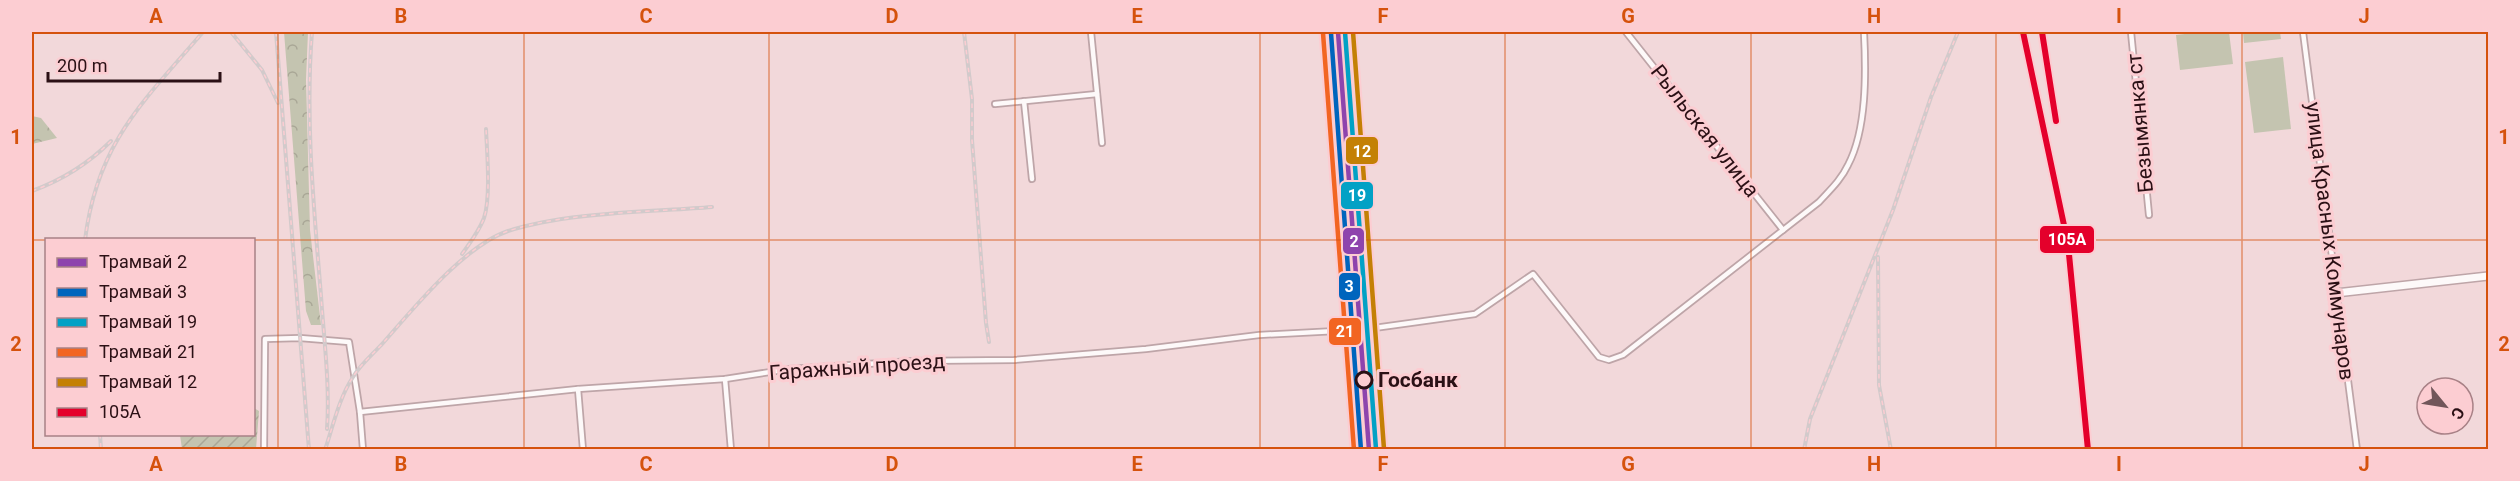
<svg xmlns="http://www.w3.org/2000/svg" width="2520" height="481" font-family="Roboto,sans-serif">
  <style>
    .forest { fill: url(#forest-crowns) }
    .garden { fill: url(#garden-furrows) }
    .pitch { fill: #c4c4b0 }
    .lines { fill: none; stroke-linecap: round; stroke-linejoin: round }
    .street-casing { stroke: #bea5a8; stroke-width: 8 }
    .secondary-casing { stroke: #bea5a8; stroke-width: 10 }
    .primary-casing { stroke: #bea5a8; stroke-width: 10 }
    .street { stroke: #fdf9f9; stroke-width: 4.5 }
    .secondary { stroke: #fdf9f9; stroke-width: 7 }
    .primary { stroke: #fdf9f9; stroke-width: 8 }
    .rail-casing { stroke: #d2cacb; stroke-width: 4 }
    .rail { stroke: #fccdd2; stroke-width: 1.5; stroke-dasharray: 4.5; stroke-linecap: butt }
    .rail-1-casing { stroke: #fccdd2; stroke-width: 10 }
    .rail-1 { stroke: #e4002b; stroke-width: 6 }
    .tram-1-casing { stroke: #fccdd2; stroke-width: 9 }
    .tram-2-casing { stroke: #fccdd2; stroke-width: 9 }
    .tram-3-casing { stroke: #fccdd2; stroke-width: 9 }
    .tram-4-casing { stroke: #fccdd2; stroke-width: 9 }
    .tram-5-casing { stroke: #fccdd2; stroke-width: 9 }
    .tram-1 { stroke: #8e44ad; stroke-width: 4.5 }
    .tram-2 { stroke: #0065bd; stroke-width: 4.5 }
    .tram-3 { stroke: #02a1c5; stroke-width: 4.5 }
    .tram-4 { stroke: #f26522; stroke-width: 4.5 }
    .tram-5 { stroke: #c48005; stroke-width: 4.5 }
    .grid { fill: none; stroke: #d5520d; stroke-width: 1.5; stroke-opacity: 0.55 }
    .stop-dot { fill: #fccdd2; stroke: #2b1015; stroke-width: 3 }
    .labels { text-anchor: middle; stroke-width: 6; stroke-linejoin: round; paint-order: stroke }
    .street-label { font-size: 21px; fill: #2b1015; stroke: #fccdd2 }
    .stop-label { font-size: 21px; font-weight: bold; fill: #2b1015; stroke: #fccdd2; text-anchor: start }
    .line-badge { stroke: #fccdd2; stroke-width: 2 }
    .badge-label { font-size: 16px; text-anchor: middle; font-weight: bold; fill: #fff }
    .neatline { fill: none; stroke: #d5520d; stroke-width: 2 }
    .grid-label { font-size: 20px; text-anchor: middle; font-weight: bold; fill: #d5520d }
  </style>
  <defs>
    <pattern id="forest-crowns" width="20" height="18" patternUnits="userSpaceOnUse" patternTransform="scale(1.5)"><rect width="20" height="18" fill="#c4c4b0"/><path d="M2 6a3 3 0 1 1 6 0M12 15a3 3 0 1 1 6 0" fill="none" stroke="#a9a796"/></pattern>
    <pattern id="garden-furrows" width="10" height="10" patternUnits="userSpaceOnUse" patternTransform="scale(1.5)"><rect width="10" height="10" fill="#c4c4b0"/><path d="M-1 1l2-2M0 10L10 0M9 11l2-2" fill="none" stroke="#a9a796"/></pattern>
  </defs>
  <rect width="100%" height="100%" fill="#f2d8da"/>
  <g class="forest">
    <path d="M284,32H308L306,80L310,230L321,325H311L306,311Z"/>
    <path d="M32,116L41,118L57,138L32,144Z"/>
  </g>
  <path class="garden" d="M254,408L259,411L256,449H182L180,435L254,434Z"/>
  <g class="pitch">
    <path d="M2202,32H2229L2233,64L2180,70L2176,35Z"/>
    <path d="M2243,32H2280L2281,39L2244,43Z"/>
    <path d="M2283,57L2291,129L2254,133L2245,62Z"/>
  </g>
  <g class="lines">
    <g class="street-casing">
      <g id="street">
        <path d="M1091,32L1102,143"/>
        <path d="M1626,32L1783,230"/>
        <path d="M2131,32L2149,215"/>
        <path d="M2303,32L2357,450"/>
        <path d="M1024,101L1032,179"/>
        <path d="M995,104L1097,94"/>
        <path d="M1367,329L1475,314L1533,274L1599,357L1609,360L1623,355L1819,202C1830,190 1841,180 1848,165C1867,129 1866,72 1864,32"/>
        <path d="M725,379L731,450"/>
        <path d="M578,389L583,450"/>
        <path d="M360,412L578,389L725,379L789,369L913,361L1014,360L1146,349L1259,335L1355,330"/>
        <path d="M264,450L265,339L300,338L349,342L360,412L363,450"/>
      </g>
    </g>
    <g class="secondary-casing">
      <path id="secondary" d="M2336,293L2488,276"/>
    </g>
    <g class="primary-casing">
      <g id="primary">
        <path d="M1333,32L1364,450"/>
        <path d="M1345,32L1376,450"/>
      </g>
    </g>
    <use href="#street" class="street"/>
    <use href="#secondary" class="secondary"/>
    <use href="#primary" class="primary"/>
    <g class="rail-casing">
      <g id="rail">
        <path d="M231,32L262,70L278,103"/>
        <path d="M276,32L309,450"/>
        <path d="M312,32C305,120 314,208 321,296C324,340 330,385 327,429"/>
        <path d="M964,32L972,99V140L986,323L989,342"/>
        <path d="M32,191C62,180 88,164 111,141"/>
        <path d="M85,240C97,143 143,102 203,32"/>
        <path d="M462,254C470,243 479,231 484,218C491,197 487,152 486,129"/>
        <path d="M1878,257L1879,385L1891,450"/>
        <path d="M100,434L101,450"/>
        <path d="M325,450C333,426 339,398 353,377C360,365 373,354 383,343C414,308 464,246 508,231C566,212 651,212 712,207"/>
        <path d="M1804,450L1810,419L1893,210L1931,97L1958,32"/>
      </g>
    </g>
    <use href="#rail" class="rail"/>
    <g class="rail-1-casing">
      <g id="rail-1">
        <path d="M2023,32L2068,244L2088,450"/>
        <path d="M2042,32L2056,121"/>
      </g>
    </g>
    <use href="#rail-1" class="rail-1"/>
    <g class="tram-1-casing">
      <path id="tram-1" d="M1338,32L1369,450"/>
    </g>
    <g class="tram-2-casing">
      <path id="tram-2" d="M1331,33L1361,450"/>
    </g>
    <g class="tram-3-casing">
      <path id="tram-3" d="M1345,32L1376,449"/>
    </g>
    <g class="tram-4-casing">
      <path id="tram-4" d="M1323,33L1354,450"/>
    </g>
    <g class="tram-5-casing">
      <path id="tram-5" d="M1353,32L1384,449"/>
    </g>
    <use href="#tram-1" class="tram-1"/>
    <use href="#tram-2" class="tram-2"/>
    <use href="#tram-3" class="tram-3"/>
    <use href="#tram-4" class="tram-4"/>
    <use href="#tram-5" class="tram-5"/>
  </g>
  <path class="grid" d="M278,32V450M524,32V450M769,32V450M1015,32V450M1260,32V450M1505,32V450M1751,32V450M1996,32V450M2242,32V450M32,240H46M254,240H2488"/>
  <circle class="stop-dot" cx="1364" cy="380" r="8"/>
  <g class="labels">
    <g class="street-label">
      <text transform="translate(2140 123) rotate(-95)" y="7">Безымянка ст</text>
      <text transform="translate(1705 131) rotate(52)" y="7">Рыльская улица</text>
      <text transform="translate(2330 241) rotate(83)" y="7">улица Красных Коммунаров</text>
      <text transform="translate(857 367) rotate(-4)" y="7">Гаражный проезд</text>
    </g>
    <g class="stop-label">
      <text x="1378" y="387">Госбанк</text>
    </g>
  </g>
  <g class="line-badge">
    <rect x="1345" y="136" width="34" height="29" rx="6" fill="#c48005"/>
    <rect x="1340" y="181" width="34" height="29" rx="6" fill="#02a1c5"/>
    <rect x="2039" y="225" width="56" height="29" rx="6" fill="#e4002b"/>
    <rect x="1342" y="227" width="23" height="28" rx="6" fill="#8e44ad"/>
    <rect x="1338" y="272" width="23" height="29" rx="6" fill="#0065bd"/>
    <rect x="1328" y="317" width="34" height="29" rx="6" fill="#f26522"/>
  </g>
  <g class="badge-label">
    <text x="1362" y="157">12</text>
    <text x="1357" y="201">19</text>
    <text x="2067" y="245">105А</text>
    <text x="1354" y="247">2</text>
    <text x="1349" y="292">3</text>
    <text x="1345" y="337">21</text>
  </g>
  <rect width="2520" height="481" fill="none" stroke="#fccdd2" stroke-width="66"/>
  <rect x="45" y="238" width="210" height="198" fill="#fccdd2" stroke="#a88186" stroke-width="1.5"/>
  <rect x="57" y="258" width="30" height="9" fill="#8e44ad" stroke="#a88186" stroke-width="1.5"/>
  <text x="99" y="268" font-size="18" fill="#2b1015">Трамвай 2</text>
  <rect x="57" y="288" width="30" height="9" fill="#0065bd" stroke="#a88186" stroke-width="1.5"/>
  <text x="99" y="298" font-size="18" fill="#2b1015">Трамвай 3</text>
  <rect x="57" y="318" width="30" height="9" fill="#02a1c5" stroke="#a88186" stroke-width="1.5"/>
  <text x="99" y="328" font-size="18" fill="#2b1015">Трамвай 19</text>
  <rect x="57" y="348" width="30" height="9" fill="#f26522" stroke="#a88186" stroke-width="1.5"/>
  <text x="99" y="358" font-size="18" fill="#2b1015">Трамвай 21</text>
  <rect x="57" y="378" width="30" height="9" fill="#c48005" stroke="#a88186" stroke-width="1.5"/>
  <text x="99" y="388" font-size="18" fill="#2b1015">Трамвай 12</text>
  <rect x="57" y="408" width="30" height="9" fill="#e4002b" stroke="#a88186" stroke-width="1.5"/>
  <text x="99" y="418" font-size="18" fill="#2b1015">105А</text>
  <g transform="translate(2445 406) rotate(120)"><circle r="28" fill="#fccdd2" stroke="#a88186" stroke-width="1.5"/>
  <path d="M0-4.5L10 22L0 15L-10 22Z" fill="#71565a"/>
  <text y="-9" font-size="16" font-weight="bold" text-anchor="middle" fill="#2b1015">С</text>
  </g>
  <path d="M48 72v9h172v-9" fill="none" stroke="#2b1015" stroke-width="3"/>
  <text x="57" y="72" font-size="18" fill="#2b1015" stroke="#fccdd2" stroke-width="4.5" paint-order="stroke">200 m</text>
  <rect x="33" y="33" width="2454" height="415" class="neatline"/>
  <g class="grid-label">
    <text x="156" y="23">A</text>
    <text x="401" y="23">B</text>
    <text x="646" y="23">C</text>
    <text x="892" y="23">D</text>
    <text x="1137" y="23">E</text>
    <text x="1383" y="23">F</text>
    <text x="1628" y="23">G</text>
    <text x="1874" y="23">H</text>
    <text x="2119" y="23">I</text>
    <text x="2364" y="23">J</text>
    <text x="16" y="144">1</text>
    <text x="2504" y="144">1</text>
    <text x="16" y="351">2</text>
    <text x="2504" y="351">2</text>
    <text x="156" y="471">A</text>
    <text x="401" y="471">B</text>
    <text x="646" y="471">C</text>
    <text x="892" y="471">D</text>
    <text x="1137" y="471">E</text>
    <text x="1383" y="471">F</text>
    <text x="1628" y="471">G</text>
    <text x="1874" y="471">H</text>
    <text x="2119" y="471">I</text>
    <text x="2364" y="471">J</text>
  </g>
</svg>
